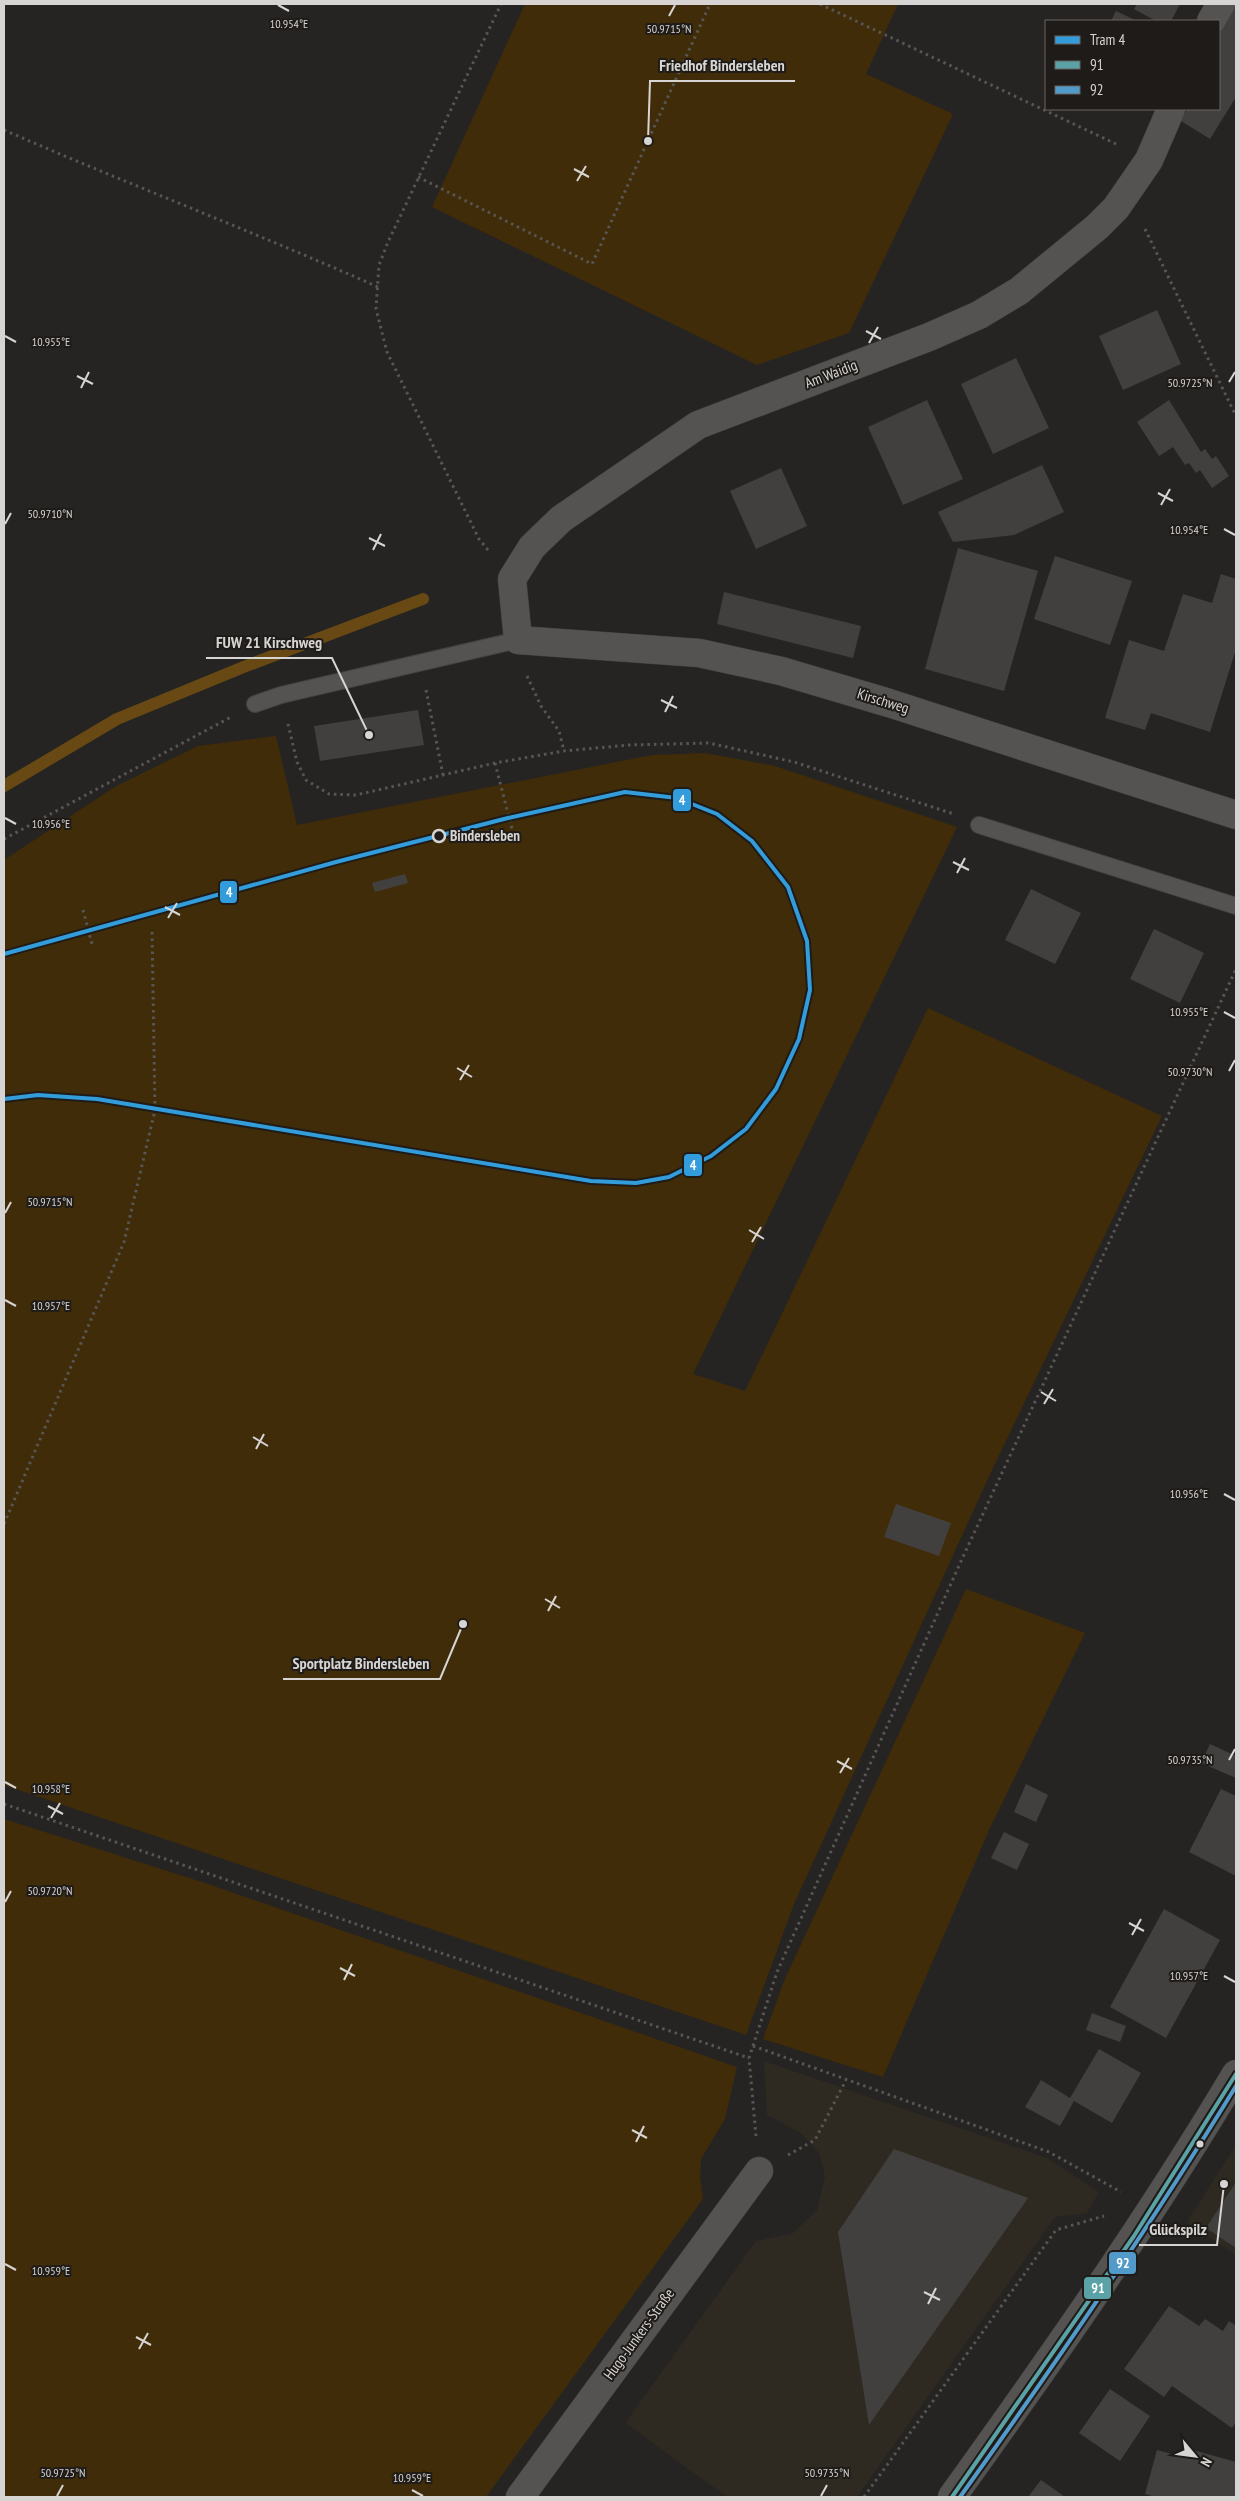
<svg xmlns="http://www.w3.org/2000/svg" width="1240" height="2501" font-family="'PT Sans Narrow',sans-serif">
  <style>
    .built { fill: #2e2921 }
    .green { fill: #402c09 }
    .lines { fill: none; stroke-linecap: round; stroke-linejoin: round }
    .stream { stroke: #684913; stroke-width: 12 }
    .building { fill: #42403e }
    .service-casing { stroke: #434240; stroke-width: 18 }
    .minor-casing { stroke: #434240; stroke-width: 29 }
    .tertiary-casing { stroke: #434240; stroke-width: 29 }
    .path { stroke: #575654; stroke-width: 3; stroke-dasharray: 2.5 4; stroke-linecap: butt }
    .service { stroke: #545351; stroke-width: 16 }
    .minor { stroke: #545351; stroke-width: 28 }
    .tertiary { stroke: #545351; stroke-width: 28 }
    .bus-1-casing { stroke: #1e1b18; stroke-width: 8 }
    .bus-2-casing { stroke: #1e1b18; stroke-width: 8 }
    .bus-1 { stroke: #5ba2a6; stroke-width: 4 }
    .bus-2 { stroke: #529ac9; stroke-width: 4 }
    .tram-1-casing { stroke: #1e1b18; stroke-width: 8 }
    .tram-1 { stroke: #339cdb; stroke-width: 4 }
    .ticks { fill: none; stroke: #d7d5d3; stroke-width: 2 }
    .stop-dot { fill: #1e1b18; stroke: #d7d5d3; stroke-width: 2.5 }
    .bus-dot { fill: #d7d5d3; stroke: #1e1b18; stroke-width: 2 }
    .labels { text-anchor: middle; stroke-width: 4; stroke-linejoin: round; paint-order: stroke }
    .street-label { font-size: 15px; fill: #d7d5d3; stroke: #1e1b18 }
    .stop-label { font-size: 15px; font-weight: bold; fill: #d7d5d3; stroke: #1e1b18; text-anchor: start }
    .ticks-label { font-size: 12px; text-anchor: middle; fill: #d7d5d3; stroke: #1e1b18; stroke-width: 4; stroke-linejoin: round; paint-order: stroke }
    .leader { fill: none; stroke: #d7d5d3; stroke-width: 2 }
    .callout-dot { fill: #d7d5d3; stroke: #1e1b18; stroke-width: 2 }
    .callout-label { font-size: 16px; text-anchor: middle; font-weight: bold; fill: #d7d5d3; stroke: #1e1b18; stroke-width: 4; stroke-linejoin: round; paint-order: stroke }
    .line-badge { stroke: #1e1b18; stroke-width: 2 }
    .badge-label { font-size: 14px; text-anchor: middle; font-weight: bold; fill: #fff }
  </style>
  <rect width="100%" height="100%" fill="#262422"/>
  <g class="built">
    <path d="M764,2061L1047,2158L1099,2192L1087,2213L1055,2217L857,2497H727L625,2423L756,2241L792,2234L817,2210L825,2176L819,2153L801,2133L767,2115Z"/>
    <path d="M1236,2145V2255L1187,2222Z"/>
  </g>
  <g class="green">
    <path d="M525,4H898L866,74L953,114L849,333L757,365L432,207Z"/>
    <path d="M276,736L297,825L652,755L705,753L775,766L957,827L693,1374L745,1391L928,1008L1162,1116L991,1472L794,1904L746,2035L4,1785V860L116,786L198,746Z"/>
    <path d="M966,1589L1085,1633L989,1830L883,2077L763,2039L784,1981Z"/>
    <path d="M4,1819L205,1883L737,2067L725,2119L701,2159L700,2177L703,2199L486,2497H4Z"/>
  </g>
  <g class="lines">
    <path class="stream" d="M4,786L117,719L246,666L423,599"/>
  </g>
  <g class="building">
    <path d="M1137,4H1180L1171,21H1156L1134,9Z"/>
    <path d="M1236,5V97L1210,139L1181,121L1187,109H1219V35Z"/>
    <path d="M1116,11L1137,21H1111Z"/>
    <path d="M1157,310L1181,364L1123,390L1099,336Z"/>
    <path d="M1016,358L1049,428L993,454L961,384Z"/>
    <path d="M927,400L963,479L903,505L868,427Z"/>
    <path d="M1169,400L1201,452L1205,449L1212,459L1216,456L1229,476L1212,488L1200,470L1196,473L1189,463L1185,465L1173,447L1159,456L1137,422Z"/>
    <path d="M1042,465L1064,512L1014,535L953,542L938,512Z"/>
    <path d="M781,468L807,526L756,549L730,491Z"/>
    <path d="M958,548L1038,571L1004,691L925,669Z"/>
    <path d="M1055,556L1132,581L1110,645L1034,619Z"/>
    <path d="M1221,574L1236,579V649L1210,732L1151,713L1145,730L1105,718L1129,640L1164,651L1183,594L1212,603Z"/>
    <path d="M724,592L861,626L853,658L717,624Z"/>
    <path d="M418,710L424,745L320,761L314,726Z"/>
    <path d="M405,874L408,883L375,892L372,883Z"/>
    <path d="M1031,889L1081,913L1055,964L1005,940Z"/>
    <path d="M1154,929L1204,953L1180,1003L1130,979Z"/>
    <path d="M896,1504L951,1523L939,1556L884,1537Z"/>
    <path d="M1210,1744L1236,1756V1778L1201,1763Z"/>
    <path d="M1026,1784L1048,1795L1036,1822L1014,1812Z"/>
    <path d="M1221,1789L1236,1796V1876L1189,1852Z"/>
    <path d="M1004,1832L1029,1844L1017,1870L991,1858Z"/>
    <path d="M1164,1909L1220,1940L1166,2038L1110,2007Z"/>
    <path d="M1092,2013L1126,2026L1120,2042L1086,2030Z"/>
    <path d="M1099,2049L1141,2073L1112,2123L1074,2101L1060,2126L1025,2107L1041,2080L1070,2098Z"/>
    <path d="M894,2149L1028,2198L869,2425L838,2232Z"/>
    <path d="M1236,2182V2248L1206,2228Z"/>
    <path d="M1169,2306L1199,2326L1205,2319L1223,2331L1229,2321L1236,2326V2422L1232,2428L1172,2386L1164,2397L1124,2369Z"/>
    <path d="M1110,2389L1150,2416L1120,2461L1079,2433Z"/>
    <path d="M1157,2450L1190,2459L1193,2450L1236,2462V2497H1155L1145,2494Z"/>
    <path d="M1041,2480L1065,2497H1028Z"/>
  </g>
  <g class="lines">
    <g class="service-casing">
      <g id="service">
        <path d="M255,704L281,695L518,640"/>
        <path d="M979,825L1236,906"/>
      </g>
    </g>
    <g class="minor-casing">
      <g id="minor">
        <path d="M1211,21L1221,4"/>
        <path d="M1171,109L1149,160L1116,208L1097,227L1019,291L979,315L929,337L698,425L561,519L532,547L512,579L518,640L699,653L781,671L889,703L1236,815"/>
        <path d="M520,2497L759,2171"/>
      </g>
    </g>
    <g class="tertiary-casing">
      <path id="tertiary" d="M952,2497C1051,2359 1149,2220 1236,2074"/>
    </g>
    <g class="path">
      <path d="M820,4L1116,144"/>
      <path d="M4,130C128,184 254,232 378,287"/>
      <path d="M418,177L592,264L710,4"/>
      <path d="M1145,229L1236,416"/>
      <path d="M488,550L479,539L387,352L376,309L379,265L388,242L501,4"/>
      <path d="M527,676L541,706L559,731L564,751"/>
      <path d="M426,690L443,775"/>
      <path d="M288,724L297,762L306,780L329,794L356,795L495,763L564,751L629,745L709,743L794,762L954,814"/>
      <path d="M495,763L513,833"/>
      <path d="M4,839L231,717"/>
      <path d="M83,910L92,944"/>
      <path d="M4,1524L124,1242L155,1110L152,929"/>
      <path d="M4,1804L749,2058"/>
      <path d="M753,2046L1049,2152L1121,2192"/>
      <path d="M756,2136L749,2058L777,1972L962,1559L1236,969"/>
      <path d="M788,2155L815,2140L846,2080"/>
      <path d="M864,2497L1056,2230L1104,2216"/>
    </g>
    <use href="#service" class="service"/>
    <use href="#minor" class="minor"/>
    <use href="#tertiary" class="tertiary"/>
    <g class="bus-1-casing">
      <path id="bus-1" d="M952,2497L1134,2236L1236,2074"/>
    </g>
    <g class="bus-2-casing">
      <path id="bus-2" d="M960,2497C1056,2363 1150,2227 1236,2086"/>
    </g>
    <use href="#bus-1" class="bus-1"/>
    <use href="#bus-2" class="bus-2"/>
    <g class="tram-1-casing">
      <path id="tram-1" d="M4,954L336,862L508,818L625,792L677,798L717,814L752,841L788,887L807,941L810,990L799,1039L776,1089L746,1129L711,1156L669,1177L636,1183L591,1181L97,1099L38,1095L4,1099"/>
    </g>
    <use href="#tram-1" class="tram-1"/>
  </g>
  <path class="ticks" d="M278,5L289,11M669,16L675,5M574,169L589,177M577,181L586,166M866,331L881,339M5,336L16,342M869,343L878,327M77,376L93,384M1229,382L1235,372M81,388L89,372M1158,493L1173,501M1161,505L1170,489M5,524L11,513M1224,529L1235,535M369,538L385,546M373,550L381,534M661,700L677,708M665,712L673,696M5,818L16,824M953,862L969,870M957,873L965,858M165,907L180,915M168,918L177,903M1224,1012L1235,1018M457,1068L472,1077M1229,1071L1235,1060M460,1080L469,1065M5,1213L11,1202M749,1230L764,1239M752,1242L761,1227M5,1300L16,1306M1041,1392L1056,1401M1044,1404L1053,1389M253,1437L268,1446M256,1449L264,1434M1224,1494L1235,1500M545,1599L560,1608M548,1611L556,1596M1229,1760L1235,1749M837,1761L852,1769M840,1773L849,1758M5,1782L16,1788M48,1806L63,1814M51,1818L60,1803M5,1902L11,1891M1129,1923L1144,1931M1132,1935L1141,1919M340,1968L355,1976M1224,1976L1235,1982M344,1980L352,1964M632,2130L647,2138M636,2142L644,2126M5,2264L16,2270M924,2292L940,2300M928,2304L936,2288M136,2337L151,2345M139,2349L148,2333M412,2490L423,2496M57,2496L63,2485M821,2496L827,2485"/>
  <circle class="stop-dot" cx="439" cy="836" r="6"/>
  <circle class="bus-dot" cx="1200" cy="2144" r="4.5"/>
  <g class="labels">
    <g class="street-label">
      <text transform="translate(831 374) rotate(-21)" y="5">Am Waidig</text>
      <text transform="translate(883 701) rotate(17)" y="5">Kirschweg</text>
      <text transform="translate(639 2334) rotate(-54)" y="5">Hugo-Junkers-Straße</text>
    </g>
    <g class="stop-label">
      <text x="450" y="841">Bindersleben</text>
    </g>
  </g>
  <g class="ticks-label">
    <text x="289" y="28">10.954°E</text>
    <text x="669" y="33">50.9715°N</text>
    <text x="51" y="346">10.955°E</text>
    <text x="1190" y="387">50.9725°N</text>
    <text x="50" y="518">50.9710°N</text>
    <text x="1189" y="534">10.954°E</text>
    <text x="51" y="828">10.956°E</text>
    <text x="1189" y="1016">10.955°E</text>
    <text x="1190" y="1076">50.9730°N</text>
    <text x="50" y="1206">50.9715°N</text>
    <text x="51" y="1310">10.957°E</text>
    <text x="1189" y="1498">10.956°E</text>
    <text x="1190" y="1764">50.9735°N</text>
    <text x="51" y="1793">10.958°E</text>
    <text x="50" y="1895">50.9720°N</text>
    <text x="1189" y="1980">10.957°E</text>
    <text x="51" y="2275">10.959°E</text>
    <text x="63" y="2477">50.9725°N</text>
    <text x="827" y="2477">50.9735°N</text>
    <text x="412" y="2482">10.959°E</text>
  </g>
  <path class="leader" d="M648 141L650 81H795M369 735L332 658H206M463 1624L440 1679H283M1224 2184L1217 2245H1139"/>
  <g class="callout-dot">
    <circle cx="648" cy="141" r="5"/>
    <circle cx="369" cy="735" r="5"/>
    <circle cx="463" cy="1624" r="5"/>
    <circle cx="1224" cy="2184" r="5"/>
  </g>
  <g class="callout-label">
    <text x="722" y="71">Friedhof Bindersleben</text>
    <text x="269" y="648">FUW 21 Kirschweg</text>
    <text x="361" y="1669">Sportplatz Bindersleben</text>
    <text x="1178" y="2235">Glückspilz</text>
  </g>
  <g class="line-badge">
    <rect x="672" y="788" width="20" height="24" rx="5" fill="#339cdb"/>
    <rect x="219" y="880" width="19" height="24" rx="5" fill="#339cdb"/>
    <rect x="683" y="1153" width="20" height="24" rx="5" fill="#339cdb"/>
    <rect x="1108" y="2251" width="29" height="24" rx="5" fill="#529ac9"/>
    <rect x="1083" y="2276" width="29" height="24" rx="5" fill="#5ba2a6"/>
  </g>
  <g class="badge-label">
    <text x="682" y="805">4</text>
    <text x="229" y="897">4</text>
    <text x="693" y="1170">4</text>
    <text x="1123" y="2268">92</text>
    <text x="1098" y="2293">91</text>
  </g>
  <rect width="1240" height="2501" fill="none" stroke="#d7d5d3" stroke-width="10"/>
  <rect x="1045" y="20" width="175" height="90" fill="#1e1b18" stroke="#686563"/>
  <rect x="1055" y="36" width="25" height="8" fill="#339cdb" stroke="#686563"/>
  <text x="1090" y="45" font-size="15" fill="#d7d5d3">Tram 4</text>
  <rect x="1055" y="61" width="25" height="8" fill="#5ba2a6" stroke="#686563"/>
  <text x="1090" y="70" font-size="15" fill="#d7d5d3">91</text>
  <rect x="1055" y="86" width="25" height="8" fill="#529ac9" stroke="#686563"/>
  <text x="1090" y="95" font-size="15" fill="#d7d5d3">92</text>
  <g transform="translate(1195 2456) rotate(119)" stroke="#1e1b18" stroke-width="4" paint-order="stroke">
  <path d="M0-4L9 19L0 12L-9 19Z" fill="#d7d5d3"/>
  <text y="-8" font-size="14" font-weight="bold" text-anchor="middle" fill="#d7d5d3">N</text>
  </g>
</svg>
